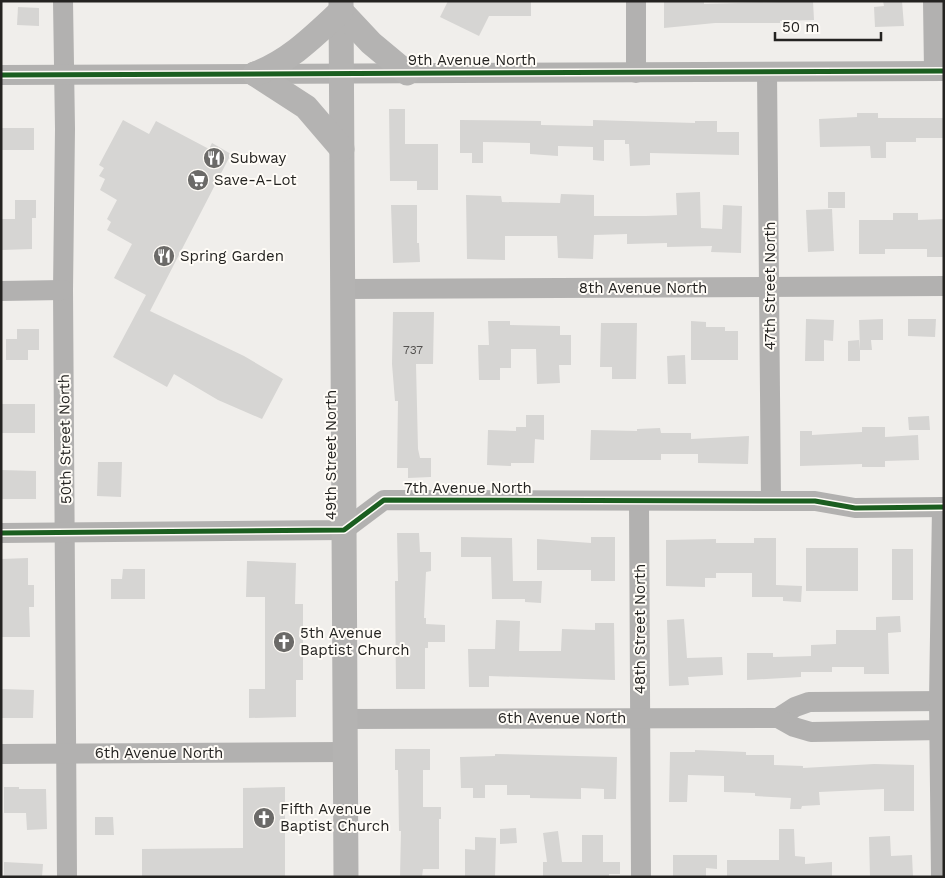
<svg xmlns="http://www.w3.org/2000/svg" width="945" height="878" font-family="'Work Sans',sans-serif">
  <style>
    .building { fill: #d6d5d3 }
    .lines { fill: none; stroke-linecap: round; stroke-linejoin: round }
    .minor { stroke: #b2b1b0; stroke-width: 20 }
    .major { stroke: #b4b3b2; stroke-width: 25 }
    .cycleway-casing { stroke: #fffcf7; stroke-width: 8 }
    .cycleway { stroke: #1b5e20; stroke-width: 5 }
    .labels { text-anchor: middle; stroke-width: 4; stroke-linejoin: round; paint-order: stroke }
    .number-label { font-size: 12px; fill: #52504e }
    .street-label { font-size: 15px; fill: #242321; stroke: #fffcf7 }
    .poi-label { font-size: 15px; fill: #242321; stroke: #fffcf7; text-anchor: start }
  </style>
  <rect width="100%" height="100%" fill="#f0eeeb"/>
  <g class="building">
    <path d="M448,1H531V16H489L479,36L440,17Z"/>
    <path d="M664,1H704V4L813,1L814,20L780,21V23H715L664,28Z"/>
    <path d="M883,1H902L904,26L875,27L874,7L884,6Z"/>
    <path d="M18,7L39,8V26L17,25Z"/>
    <path d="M389,109H405V144H438V190H417V181H390Z"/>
    <path d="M857,113H878V118H944V138H916V142H886V158H871L870,146L820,147L819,119L857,117Z"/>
    <path d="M123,120L149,134L156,121L209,149L212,143L231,154L150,311L244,356L283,379L262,419L218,400L174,374L167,387L113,357L146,295L114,278L132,244L107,230L111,222L107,219L117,200L100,190L105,179L99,176L104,168L99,165Z"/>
    <path d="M460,120L541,121V125L593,126V120L695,123V121H717V132H739V155L650,153V165L630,166L629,144H625V140H604V161L593,160V147L558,146V156L530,154V143L483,142V163H472V153H460Z"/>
    <rect x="1" y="128" width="33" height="22"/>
    <path d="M700,192L701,228L722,229L723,205L742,206L741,253L711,252L712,246L667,247V243L627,244V234L594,235L593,259L558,258L557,236H505V260L467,259L466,195L501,196L502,202L560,203L561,194L594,195V216H646L677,215L676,193Z"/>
    <rect x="828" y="192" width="17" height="16"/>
    <path d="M15,200H36V218H32V249L2,250L1,219H15Z"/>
    <path d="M391,205H417V243H419L420,262L393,263Z"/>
    <path d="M832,209L834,251L808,252L806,210Z"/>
    <path d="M893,213H918V220L944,219V257H927V249H885V254H859V220H893Z"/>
    <path d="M393,312H434L433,364H416L418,449L420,458H431V477L408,478V468H397L398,401H395L392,364Z"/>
    <path d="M806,319L834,320L833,341L824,340V361H805Z"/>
    <path d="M883,319V340H871L872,350H860V361H848V341L859,340L860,350L859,320Z"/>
    <path d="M908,319H936L935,337L908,336Z"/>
    <path d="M488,321H510V325L560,326V335H571V365H559L560,383L537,384L536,349H511V368H500V380H479L478,345H489Z"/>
    <path d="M691,321L706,322V327H725V331H738V360H691Z"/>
    <path d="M601,323H637L636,379H612V367H600Z"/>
    <path d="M17,329H39V350H28V360H6V339H17Z"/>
    <path d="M685,355L686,384H668L667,356Z"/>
    <rect x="1" y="404" width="34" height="29"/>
    <path d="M526,415H544V440L535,439L534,463H511V466L487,465L488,430L516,431V427H526Z"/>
    <path d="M929,416L930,430H909L908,417Z"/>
    <path d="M862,427H885V437L918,435L919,460L885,461V467H862V464L800,466V431H812V435L862,432Z"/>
    <path d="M660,428L661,433H691V439L749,436L748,464L698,463V454H661V460H590L591,430L637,431V429Z"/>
    <path d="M98,462H122L121,497L97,496Z"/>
    <path d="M1,470L36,471V499H1Z"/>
    <path d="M397,533H419L420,552H431V571L426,572L424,618H426V624L445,625V642H428V648H425V689H396L395,581H398Z"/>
    <path d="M461,537L512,538L513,581H542L541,603L525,602V599H492L491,557H461Z"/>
    <path d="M591,537H615V581H591V570H537V539L591,543Z"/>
    <path d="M754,538H776V585L802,586L801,602L783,601V597H752V573H716V578H705V587L666,586V540L716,539V543H754Z"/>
    <rect x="806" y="548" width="52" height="43"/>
    <rect x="892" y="549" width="21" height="51"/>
    <path d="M28,558V585H34V607H29L30,637H1V559Z"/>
    <path d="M247,561L296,563L295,604H303V680H296V717L249,718V689H265V597H246Z"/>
    <path d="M123,569H145V599H111V579H122Z"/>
    <path d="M900,616L901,632L888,633L889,674H864V667H832V672H801V677L747,680V653H773V657L811,656V645L836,644V630H876V617Z"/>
    <path d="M684,619L687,658L722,657L723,675L688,677L689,685L669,686L667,620Z"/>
    <path d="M496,620L520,621L519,651H561L562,629L595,630V623H614L615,680L489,676V687H469L468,649H495Z"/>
    <path d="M1,689L34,690L33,718H1Z"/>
    <path d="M395,749H430V770H423V807H441V819H439V869H423L422,877H400L401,831H399L398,770H395Z"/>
    <path d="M695,750L746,752V755H774V765L803,766V768L874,764L914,765V811H884V789L819,792L820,805L802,806L801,809H790L791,798L755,796V793L724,792V776L688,775L687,802H669L670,752H695Z"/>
    <path d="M495,754L617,757L616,799H604V789L581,788V799L530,798V795H507V785H485V798H473V788H461L460,757L495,756Z"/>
    <path d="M4,787H19V789H46L47,829L27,830L26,813H4Z"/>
    <path d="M285,787V877H142V849L243,848V788Z"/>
    <path d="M95,817H113L114,835H95Z"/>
    <path d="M516,828L517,843L500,844V829Z"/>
    <path d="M779,829H794L795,856L805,857V864L832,862V877H727V860H779Z"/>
    <path d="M558,831L562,862H582V835H603V862H620V874H609V877H543V862H547L543,833Z"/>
    <path d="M890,836L891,856L912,855L913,877H870L869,837Z"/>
    <path d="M475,837L496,838L495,877H465V849L475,850Z"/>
    <path d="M673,855H717V869L706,868V877H673Z"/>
    <path d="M4,862L43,864L42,877H4Z"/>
  </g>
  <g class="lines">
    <g class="minor">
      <path d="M63,1L65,129L63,290L67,877"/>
      <path d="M636,1V73"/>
      <path d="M933,1L934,71"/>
      <path d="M767,72L771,501"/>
      <path d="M1,75L944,71"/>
      <path d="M343,289L944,286"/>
      <path d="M1,291L63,290"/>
      <path d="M639,501L641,877"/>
      <path d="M1,533L344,530L384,500L815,501L855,508L944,507"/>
      <path d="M778,718L795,707L809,702L944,701"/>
      <path d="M346,719L778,718L794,727L811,732L944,730"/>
      <path d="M1,754L346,752"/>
      <path d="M941,877L939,701L942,507"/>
    </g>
    <g class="major">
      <path d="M341,1L346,877"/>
      <path d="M341,11L371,43L407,73"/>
      <path d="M255,74L306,107L342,149"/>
      <path d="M255,74C290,61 315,35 341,11"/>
    </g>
    <g class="cycleway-casing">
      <g id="cycleway">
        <path d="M1,75L944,71"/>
        <path d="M1,533L344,530L384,500L815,501L855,508L944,507"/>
      </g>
    </g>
    <use href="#cycleway" class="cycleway"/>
  </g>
  <defs>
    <g id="restaurant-disc" transform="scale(1.125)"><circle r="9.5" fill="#6b6a68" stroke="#fffcf7"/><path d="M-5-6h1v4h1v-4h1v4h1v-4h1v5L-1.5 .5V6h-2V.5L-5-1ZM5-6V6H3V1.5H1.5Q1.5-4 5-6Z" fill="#fff"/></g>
    <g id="supermarket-disc" transform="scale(1.125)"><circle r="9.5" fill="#6b6a68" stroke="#fffcf7"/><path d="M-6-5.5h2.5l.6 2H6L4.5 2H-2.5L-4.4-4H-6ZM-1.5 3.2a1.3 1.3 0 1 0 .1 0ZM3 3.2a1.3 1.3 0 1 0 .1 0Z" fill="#fff"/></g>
    <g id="church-disc" transform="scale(1.125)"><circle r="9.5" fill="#6b6a68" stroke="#fffcf7"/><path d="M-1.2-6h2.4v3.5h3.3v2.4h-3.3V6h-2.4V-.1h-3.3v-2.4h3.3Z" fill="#fff"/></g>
  </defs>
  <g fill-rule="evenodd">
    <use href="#restaurant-disc" x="214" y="158"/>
    <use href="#supermarket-disc" x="198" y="180"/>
    <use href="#restaurant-disc" x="164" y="256"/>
    <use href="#church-disc" x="284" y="642"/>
    <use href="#church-disc" x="264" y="818"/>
  </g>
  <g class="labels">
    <g class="number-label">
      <text x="413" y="354">737</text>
    </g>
    <g class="street-label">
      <text x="472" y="65">9th Avenue North</text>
      <text transform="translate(770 286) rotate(-90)" y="5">47th Street North</text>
      <text x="643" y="293">8th Avenue North</text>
      <text transform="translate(65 439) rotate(-91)" y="5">50th Street North</text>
      <text transform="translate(331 455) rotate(-90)" y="5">49th Street North</text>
      <text x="468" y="493">7th Avenue North</text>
      <text transform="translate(640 629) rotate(-90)" y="5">48th Street North</text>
      <text x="562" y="723">6th Avenue North</text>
      <text x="159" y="758">6th Avenue North</text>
    </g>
    <g class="poi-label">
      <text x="230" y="163">Subway</text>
      <text x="214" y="185">Save-A-Lot</text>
      <text x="180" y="261">Spring Garden</text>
      <text x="300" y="638">5th Avenue<tspan x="300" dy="17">Baptist Church</tspan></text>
      <text x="280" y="814">Fifth Avenue<tspan x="280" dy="17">Baptist Church</tspan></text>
    </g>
  </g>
  <rect width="945" height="878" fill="none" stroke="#242321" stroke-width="5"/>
  <path d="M775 32v8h106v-8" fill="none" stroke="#242321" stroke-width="2.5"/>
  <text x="782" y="32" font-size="15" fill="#242321" stroke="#fffcf7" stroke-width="4" paint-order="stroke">50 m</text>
</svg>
